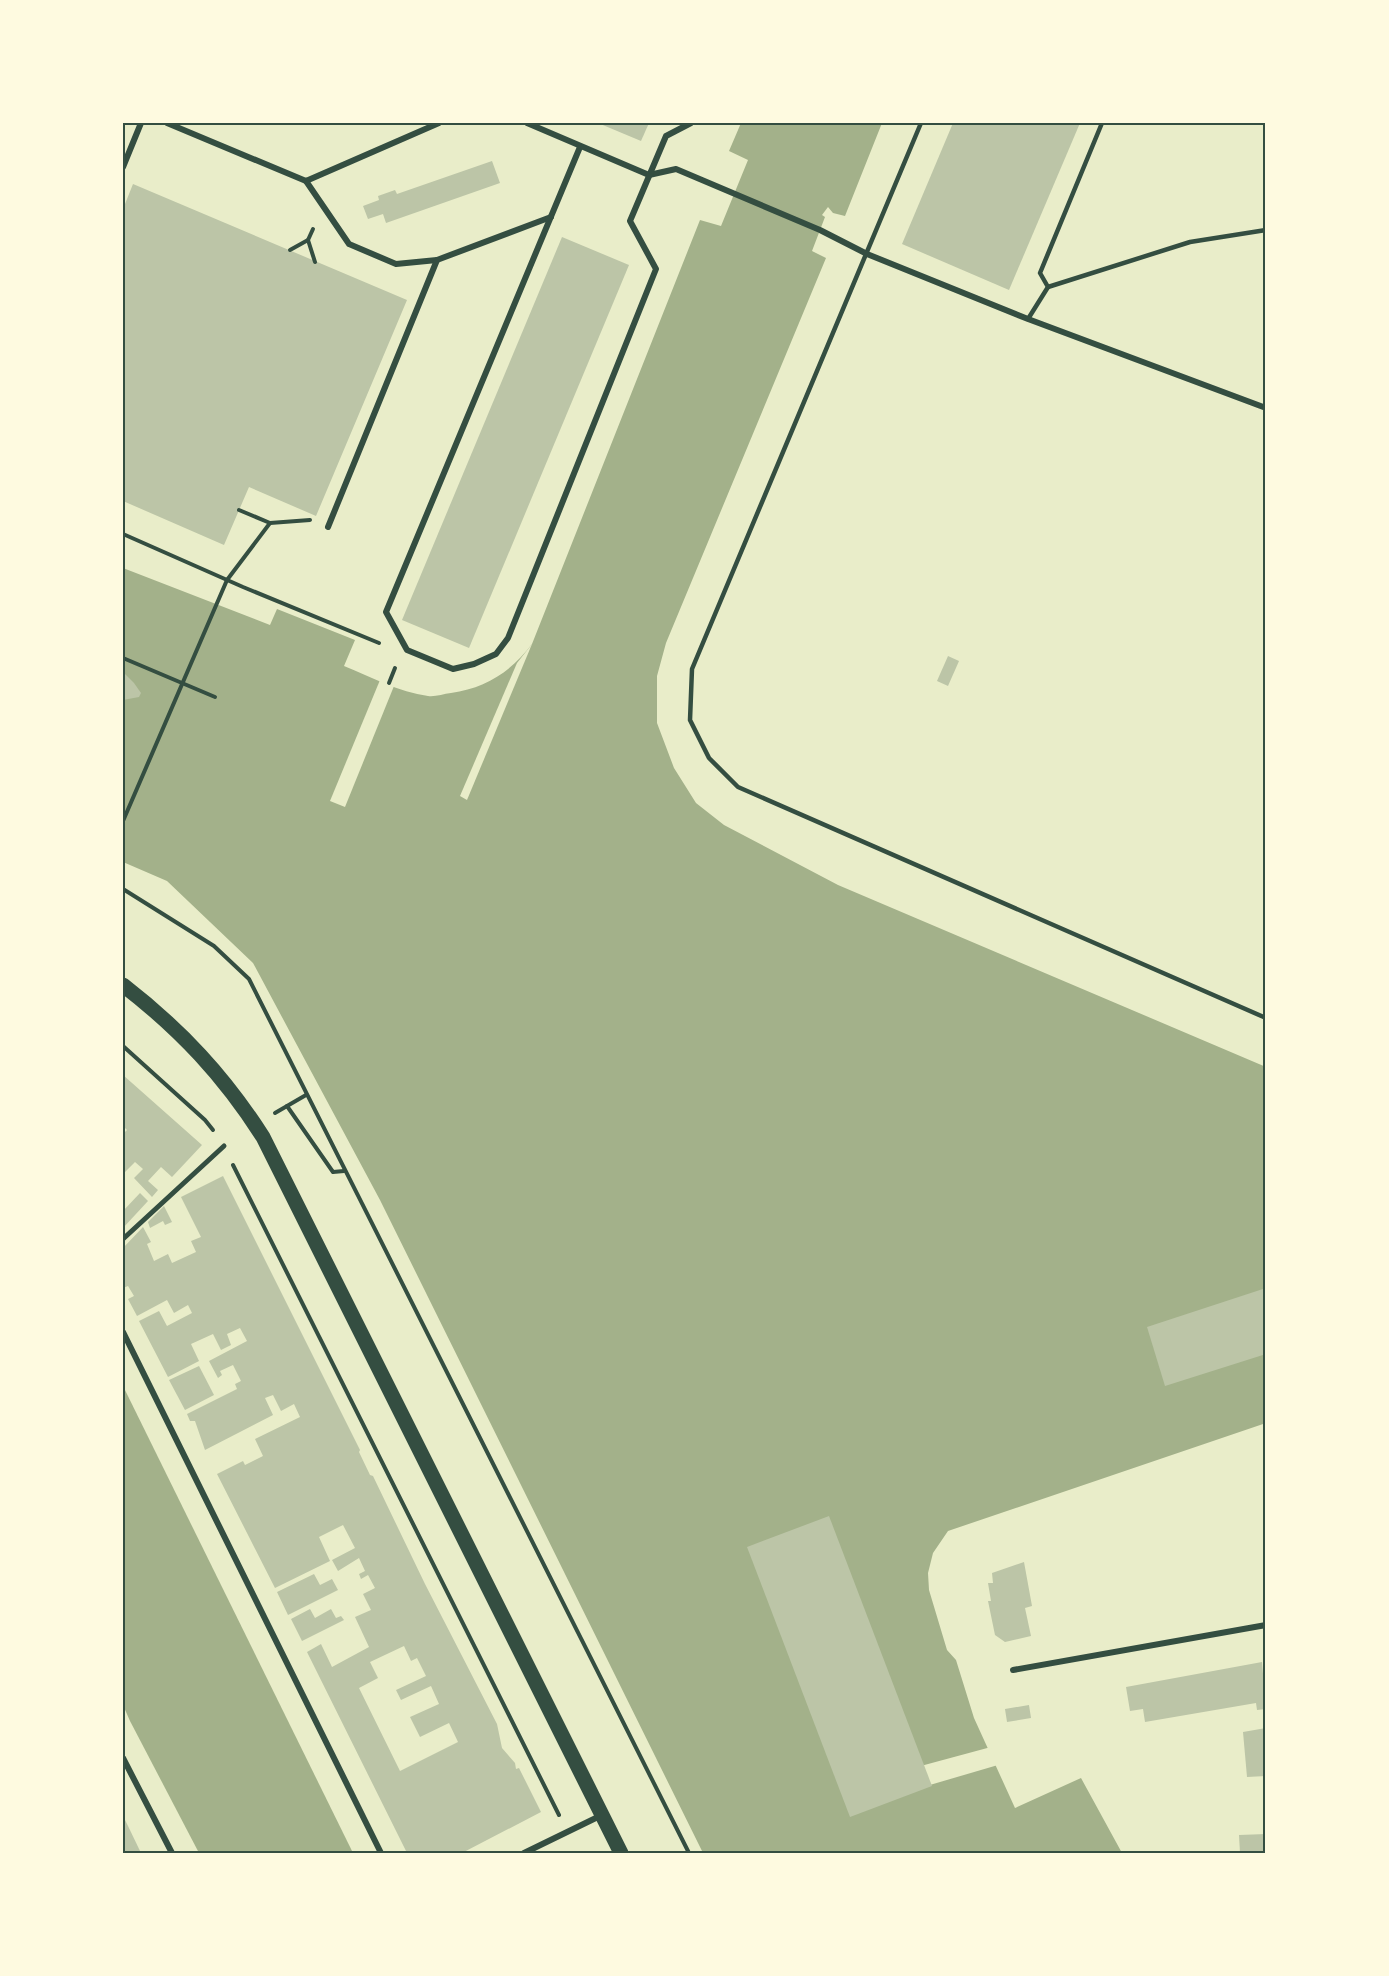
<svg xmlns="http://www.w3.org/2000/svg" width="1389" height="1976" font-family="'PT Serif',serif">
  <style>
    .water { fill: #a3b18a }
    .pier { fill: #e9edc9 }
    .building { fill: #bcc5a7; fill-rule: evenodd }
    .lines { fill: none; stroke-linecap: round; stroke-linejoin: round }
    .path { stroke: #344e41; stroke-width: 4 }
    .service { stroke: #344e41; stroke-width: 4.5 }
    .pedestrian { stroke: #344e41; stroke-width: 5 }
    .minor { stroke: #344e41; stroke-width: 6 }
    .primary { stroke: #344e41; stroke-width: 15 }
    .neatline { fill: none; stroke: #344e41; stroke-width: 2 }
  </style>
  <rect width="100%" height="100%" fill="#e9edc9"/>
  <g class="water">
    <path d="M741,123H882L845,216L833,213L828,207L822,215L825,217L812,251L826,258L666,643L657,676V723L674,768L696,803L724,825L838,885L1266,1067V1423L948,1531L933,1553L928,1573L929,1590L947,1650L956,1660L974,1718L1015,1808L1081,1778L1122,1853H703L380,1200L253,963L167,881L123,862V568L270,625L277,609L355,640L344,666C371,677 399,692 428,696C435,697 443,694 451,693C485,688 511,672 532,644L700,220L721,226L748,160L729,151Z"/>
    <path d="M123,1386L353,1853H199L130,1721L123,1705Z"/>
  </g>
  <g class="pier">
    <path d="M532,644L467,800L460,796L517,663Z"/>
    <path d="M380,680L394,686L345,807L330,801Z"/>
    <path d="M991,1747L998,1765L923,1787L917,1767Z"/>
  </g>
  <g class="building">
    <path d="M598,123H649L641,141Z"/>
    <path d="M953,123H1080L1009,290L902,244Z"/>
    <path d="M492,161L500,183L386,223L383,214L368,219L363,206L379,200L378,196L395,190L397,194Z"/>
    <path d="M133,184L407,300L316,516L249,487L224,545L123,501V209Z"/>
    <path d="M562,237L629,265L469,648L402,620Z"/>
    <path d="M948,656L959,661L948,686L937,681Z"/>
    <path d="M123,672L134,683L141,693L139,697L123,700Z"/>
    <path d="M123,1075L202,1145L172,1177L161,1167L148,1181L158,1190L152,1197L134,1178L143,1169L135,1162L123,1174V1134L127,1130L123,1126Z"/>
    <path d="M223,1176L360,1450L359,1452L370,1475L373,1476L425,1584L497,1724L502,1748L515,1763L516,1769L519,1768L541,1812L462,1853H407L307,1652L321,1644L332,1667L369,1647L355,1617L371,1610L363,1594L375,1588L368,1575L361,1579L359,1574L365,1571L359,1558L338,1571L332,1560L355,1548L343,1525L319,1537L330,1561L275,1588L217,1474L243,1461L245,1465L263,1456L255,1439L300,1417L294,1404L281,1411L273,1395L265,1398L273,1415L205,1450L195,1421H190L187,1414L237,1389L235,1384L241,1381L233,1365L220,1371L222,1375L218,1378L209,1361L247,1341L240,1328L227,1334L231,1345L221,1350L213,1334L191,1344L199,1361L168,1377L139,1321L159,1311L167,1326L192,1313L188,1305L174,1313L167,1300L137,1316L128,1299L134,1296L128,1286L123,1288V1248L143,1227L151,1242L147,1244L154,1261L168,1254L172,1263L196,1252L191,1241L201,1237L181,1197ZM404,1646L411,1661L417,1658L426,1676L396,1690L401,1700L431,1686L439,1704L410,1717L420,1737L449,1723L458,1742L400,1771L359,1688L378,1678L370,1662Z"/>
    <path d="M140,1193L148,1201L123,1228V1211Z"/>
    <path d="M164,1206L172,1222L165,1225L163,1221L150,1228L148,1222Z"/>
    <path d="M1266,1288V1354L1165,1386L1147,1327Z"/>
    <path d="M199,1366L214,1395L185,1410L169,1380Z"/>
    <path d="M829,1516L932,1786L850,1817L747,1547Z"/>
    <path d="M1024,1562L1032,1606L1025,1608L1031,1636L1005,1642L995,1635L988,1601H991L988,1583H993L992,1573Z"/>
    <path d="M314,1574L320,1585L332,1579L338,1590L288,1615L277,1592Z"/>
    <path d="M310,1609L315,1618L331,1609L336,1618L341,1616L344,1620L302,1641L291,1619Z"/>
    <path d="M1262,1662L1266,1709L1257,1710L1256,1703L1145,1722L1143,1709L1130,1711L1126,1687Z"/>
    <path d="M1029,1705L1031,1718L1007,1722L1005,1709Z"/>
    <path d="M1266,1728V1776L1247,1777L1243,1732Z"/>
    <path d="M123,1816L128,1826L141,1853H123Z"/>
    <path d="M1266,1834V1853H1240L1239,1835Z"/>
  </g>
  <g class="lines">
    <g class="path">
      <path d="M308,240L315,262"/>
      <path d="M290,250L308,240L313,229"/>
      <path d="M239,510L270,523"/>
      <path d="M123,534L243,587L379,643"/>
      <path d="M123,658L215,697"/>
      <path d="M389,683L395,668"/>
      <path d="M123,821L227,580L270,523L310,520"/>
      <path d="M123,889L214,946L249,979L689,1853"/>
      <path d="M123,1046L205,1120L213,1130"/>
      <path d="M287,1106L333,1172L344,1171"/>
      <path d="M275,1113L306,1095"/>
      <path d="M233,1165L559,1815"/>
    </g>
    <g class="service">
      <path d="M921,123L692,669L690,720L709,758L738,787L1266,1018"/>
      <path d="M1048,287L1190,242L1266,230"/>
      <path d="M1028,319L1048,287L1040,273L1102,123"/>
    </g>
    <path class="pedestrian" d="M123,1239L224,1146"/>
    <g class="minor">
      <path d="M167,123L306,181L439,123"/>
      <path d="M527,123L649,175L676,169L820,230L867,254L1028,319L1266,408"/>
      <path d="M580,147L386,612L407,650L453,669L474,664L496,654L508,638L656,269L630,221L666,136L691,123"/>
      <path d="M123,167L141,123"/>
      <path d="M306,181L349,244L396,264L437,260"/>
      <path d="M328,527L437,260L551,217"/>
      <path d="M123,1332L381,1853"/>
      <path d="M1013,1670L1266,1625"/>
      <path d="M123,1758L172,1853"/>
      <path d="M524,1853L602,1815"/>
    </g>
    <path class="primary" d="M123,985C181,1030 224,1076 263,1137L621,1853"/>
  </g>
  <rect width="1389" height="1976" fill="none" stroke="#fefae0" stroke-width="249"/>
  <rect x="124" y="124" width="1140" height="1728" class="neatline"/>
</svg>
